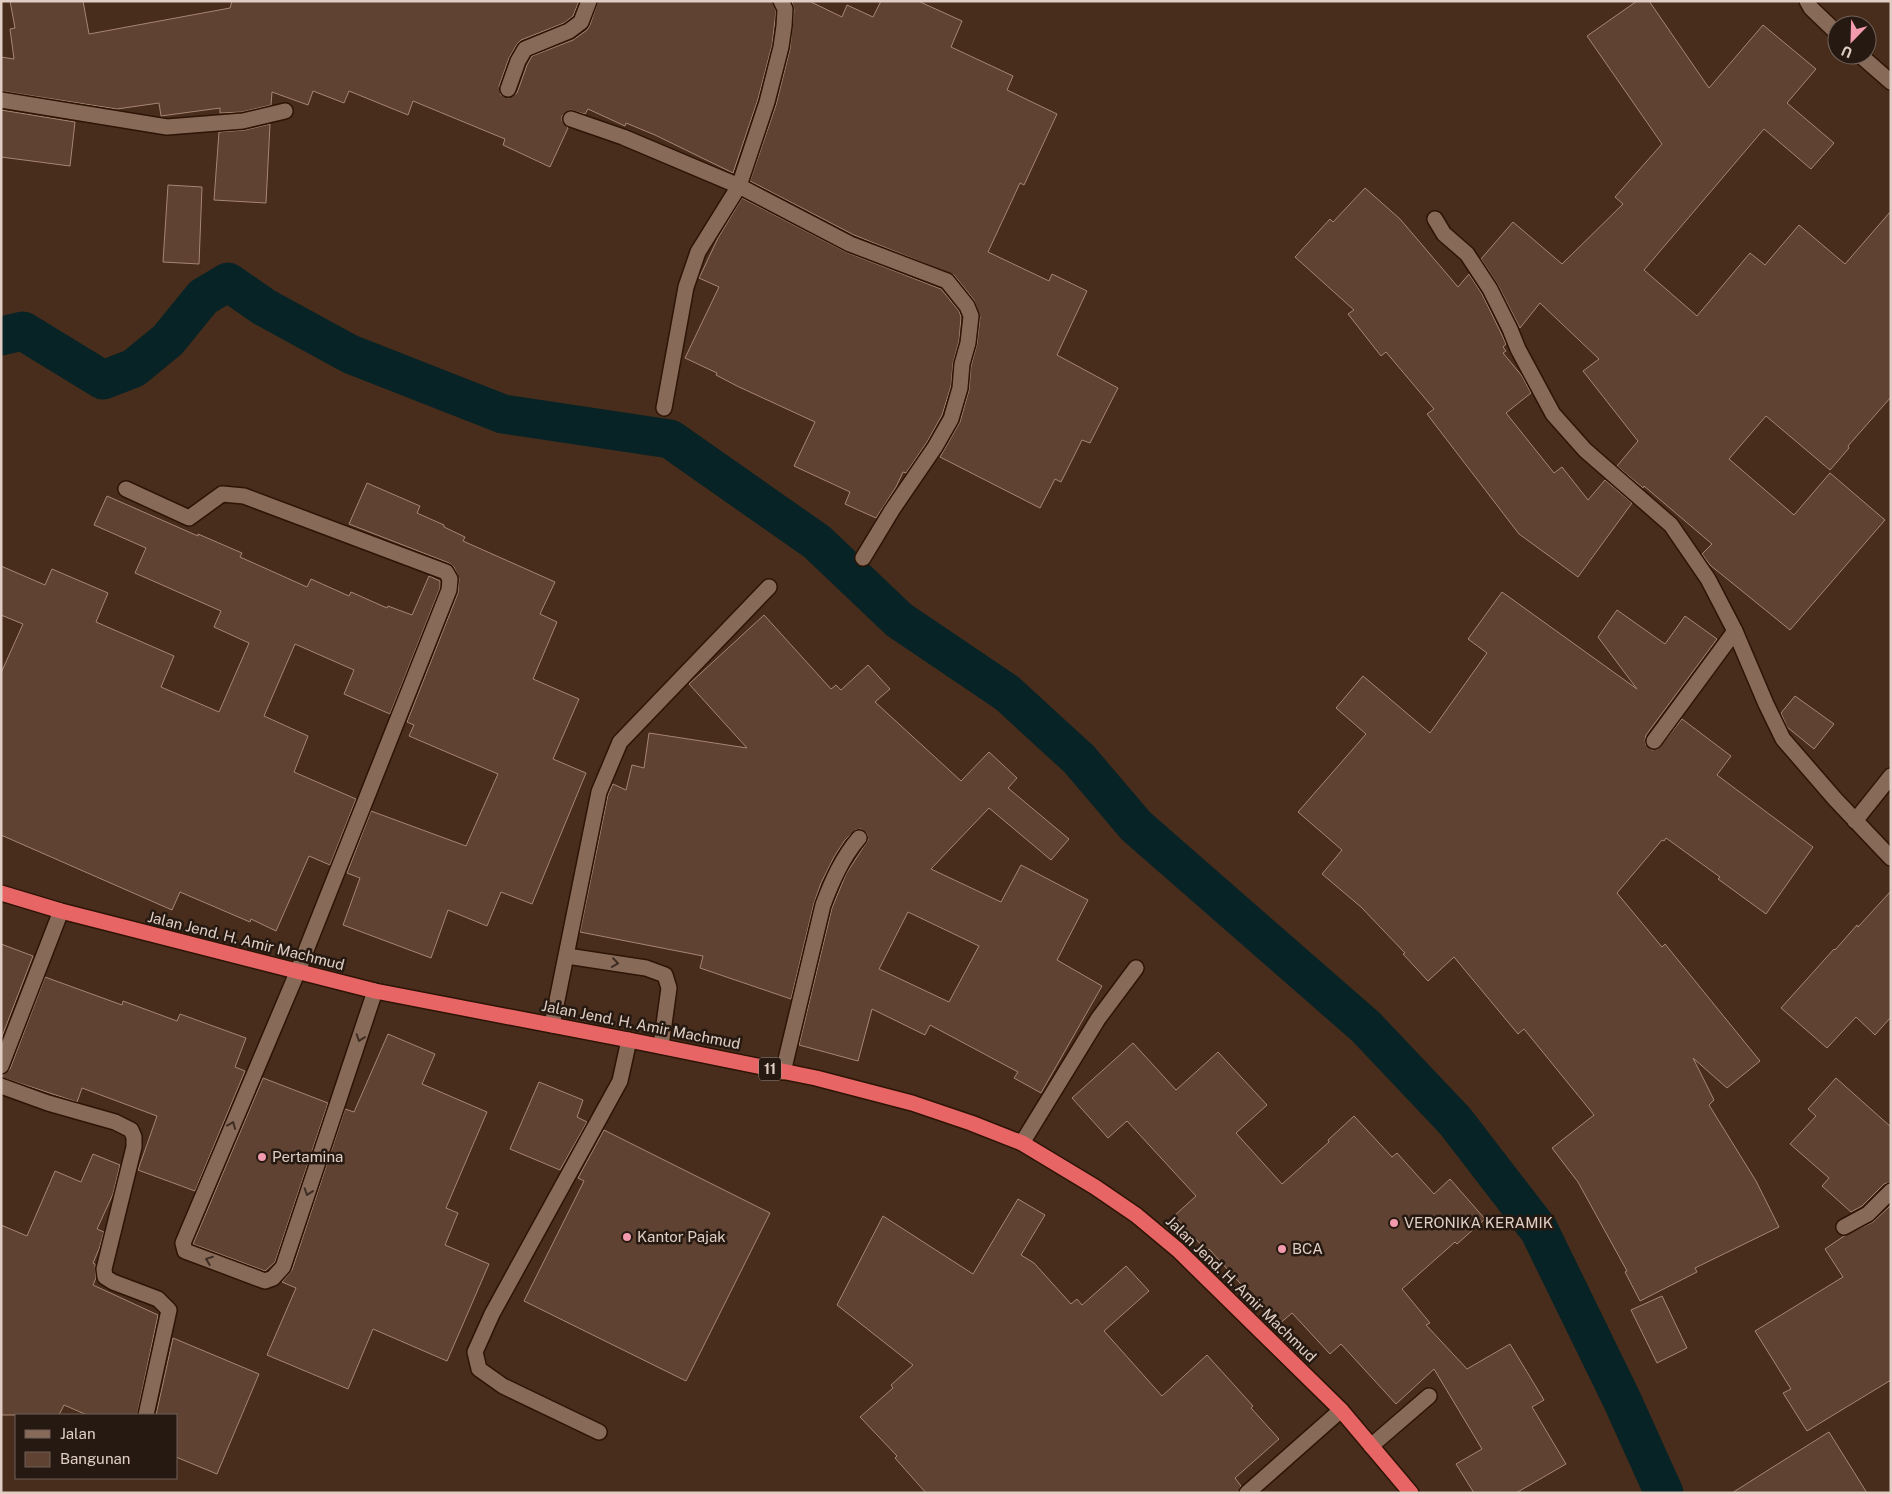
<svg xmlns="http://www.w3.org/2000/svg" width="1892" height="1494" font-family="'Public Sans',sans-serif">
  <style>
    .lines { fill: none; stroke-linecap: round; stroke-linejoin: round }
    .canal { stroke: #082325; stroke-width: 39 }
    .building { fill: #5f4231; stroke: #a68673; fill-rule: evenodd }
    .lane-casing { stroke: #2d1405; stroke-width: 18 }
    .street-casing { stroke: #2d1405; stroke-width: 18 }
    .highway-casing { stroke: #2d1405; stroke-width: 18 }
    .lane { stroke: #886a58; stroke-width: 15 }
    .street { stroke: #886a58; stroke-width: 15 }
    .highway { stroke: #e86565; stroke-width: 15 }
    .oneway { stroke: #3e2d23 }
    .poi-dot { fill: #f29aae; stroke: #251911; stroke-width: 2 }
    .labels { text-anchor: middle; stroke-width: 5; stroke-linejoin: round; paint-order: stroke }
    .shield { fill: #251911; stroke: #a8988e; stroke-width: 1 }
    .shield-label { font-size: 14px; font-weight: bold; fill: #e0cec4 }
    .street-label { font-size: 15px; fill: #e0cec4; stroke: #251911 }
    .poi-label { font-size: 15px; fill: #e0cec4; stroke: #251911; text-anchor: start }
  </style>
  <rect width="100%" height="100%" fill="#482d1c"/>
  <g class="lines">
    <path class="canal" d="M1,336L23,331L103,380L134,368L168,340L203,297L228,282L264,307L350,354L503,414L670,439L817,542L899,620L1007,693L1079,759L1136,826L1366,1027L1455,1121L1539,1230L1622,1400L1664,1493"/>
  </g>
  <g class="building">
    <path d="M10,1H83L89,34L230,8L232,1H579L573,16L564,23L521,40L517,44L509,58L499,86L501,95L509,98L517,93L527,65L532,56L573,40L587,30L590,25L598,1H772L776,11L772,45L758,99L733,173L655,135L626,123L625,126L588,109L585,114L570,110L562,116V121L568,128L550,167L503,145L505,139L413,101L408,115L349,91L344,103L313,91L308,105L272,92L271,105L242,112L220,113V108L161,116L159,103L117,109L1,91V57L14,59L10,29L15,28Z"/>
    <path d="M792,1H809L842,17L847,5L873,17L881,1H918L962,21L951,47L1013,76L1007,90L1057,114L1024,185L1020,183L988,252L1049,281L1052,274L1087,291L1057,355L1118,388L1090,443L1082,440L1061,482L1055,479L1040,508L940,457L960,422L969,390L971,366L977,344L980,317L974,300L954,275L854,235L750,181L776,105L790,49L794,10Z"/>
    <path d="M1637,1H1649L1709,88L1763,25L1816,69L1787,103L1834,143L1811,169L1764,129L1644,270L1697,316L1750,253L1765,265L1799,225L1845,264L1891,211V397L1848,446L1849,448L1830,470L1766,416L1729,459L1794,515L1830,473L1885,520L1790,630L1710,565L1702,554L1712,544L1644,486L1643,488L1617,466L1638,441L1583,371L1599,359L1540,303L1520,328L1498,285L1481,259L1513,222L1562,264L1623,204L1615,197L1662,144L1587,36Z"/>
    <path d="M1,110L75,122L70,166L1,157Z"/>
    <path d="M270,124L266,203L214,200L219,132L245,130Z"/>
    <path d="M168,185L202,187L199,264L163,262Z"/>
    <path d="M1365,188L1400,219L1458,287L1469,274L1482,294L1501,333L1506,344L1503,347L1506,351L1503,353L1522,376L1531,393L1506,413L1554,473L1562,467L1588,500L1605,480L1632,503L1578,577L1519,534L1427,414L1434,409L1386,352L1381,356L1348,314L1354,310L1295,257L1330,219L1333,222Z"/>
    <path d="M742,198L846,252L941,289L959,311L961,317L959,341L953,363L951,386L942,415L927,442L906,473L903,472L896,487L876,518L845,504L850,492L794,466L815,422L737,386L716,375L717,373L685,358L719,287L699,278L701,274L718,238Z"/>
    <path d="M367,483L420,506L417,513L444,525V527L465,537L463,541L555,582L540,614L557,622L533,679L579,699L553,759L586,773L532,904L501,892L487,926L448,910L431,958L343,925L360,878L347,873L371,811L466,846L498,774L409,736L414,725L407,722L458,593L459,579L454,567L449,563L349,524Z"/>
    <path d="M107,496L198,536V534L242,553L240,557L307,587L311,579L349,596L351,592L387,608L388,606L412,615L429,576L440,581V588L390,714L344,694L354,670L295,644L264,716L308,736L294,772L356,799L330,865L309,856L276,931L251,919L250,922L180,892L172,910L1,835V673L23,624L1,615V566L45,585L52,569L108,593L96,622L174,656L161,687L219,712L249,643L214,627L221,611L135,573L146,548L94,525Z"/>
    <path d="M1502,592L1637,689L1598,637L1617,610L1665,644L1685,616L1717,639L1646,735L1645,740L1646,745L1652,750L1658,749L1682,719L1731,756L1717,775L1813,847L1766,914L1718,879L1720,877L1666,838L1664,841L1662,840L1617,893L1662,947L1665,944L1760,1061L1727,1088L1693,1058L1714,1100L1709,1105L1756,1181L1779,1227L1695,1268L1697,1272L1640,1301L1625,1272L1627,1271L1578,1182L1552,1148L1594,1115L1524,1029L1518,1034L1454,957L1428,981L1403,954L1405,953L1361,907L1322,874L1342,850L1298,812L1366,734L1336,708L1363,676L1430,733L1487,653L1468,639Z"/>
    <path d="M764,615L831,689L836,685L841,690L868,665L890,689L875,702L961,781L989,752L1017,778L1008,788L1069,839L1051,860L989,808L931,869L1001,902L1021,865L1088,900L1057,960L1102,986L1041,1093L1014,1078L1018,1072L930,1025L925,1035L872,1009L858,1061L799,1045L832,908L846,874L868,840L867,834L861,829L855,830L845,840L834,857L821,883L814,903L791,999L700,968L703,956L580,932L608,795L613,784L626,790L632,765L644,768L649,733L747,748L689,684ZM908,912L979,946L949,1002L879,969Z"/>
    <path d="M1795,696L1834,724L1814,749L1787,727L1781,713Z"/>
    <path d="M1891,891V1017L1875,1035L1856,1017L1827,1048L1781,1008L1834,949L1835,950L1857,925L1858,927Z"/>
    <path d="M1,944L33,956L1,1039Z"/>
    <path d="M45,977L122,1005L123,1001L177,1021L180,1014L246,1038L235,1067L245,1071L195,1191L138,1170L157,1116L82,1088L77,1102L1,1077L10,1069Z"/>
    <path d="M388,1034L435,1054L422,1084L487,1112L446,1208L458,1213L445,1245L489,1264L447,1361L373,1329L348,1389L267,1355L296,1288L282,1282L292,1270L345,1109L354,1112Z"/>
    <path d="M1133,1043L1176,1090L1218,1052L1267,1105L1236,1133L1282,1184L1329,1142L1328,1140L1354,1116L1392,1157L1397,1153L1434,1194L1450,1179L1485,1219L1457,1244L1455,1242L1402,1289L1430,1323L1426,1325L1467,1369L1510,1344L1544,1400L1532,1407L1566,1464L1516,1493H1474L1456,1464L1482,1449L1434,1369L1396,1404L1341,1344L1330,1354L1292,1313L1278,1325L1209,1249L1207,1251L1174,1216L1196,1196L1127,1121L1108,1138L1072,1098Z"/>
    <path d="M263,1078L328,1103L275,1262L265,1271L193,1244Z"/>
    <path d="M1836,1078L1891,1127V1182L1884,1184L1862,1206L1851,1212L1822,1186L1829,1178L1790,1144L1816,1116L1808,1109Z"/>
    <path d="M539,1082L583,1100L577,1117L587,1122L560,1170L510,1149Z"/>
    <path d="M604,1130L770,1213L686,1381L524,1301L584,1181L578,1178Z"/>
    <path d="M93,1154L120,1165L113,1194L97,1229L104,1232L99,1249L93,1263L95,1264L96,1278L93,1285L158,1315L137,1415H87L64,1405L59,1415H1V1225L27,1236L55,1171L81,1182Z"/>
    <path d="M1018,1199L1045,1215L1021,1255L1034,1263L1071,1304L1077,1299L1082,1305L1126,1266L1149,1291L1104,1331L1162,1396L1207,1355L1253,1406L1251,1408L1279,1439L1235,1478L1241,1486L1238,1493H926L895,1458L897,1456L860,1417L893,1388L891,1385L913,1365L837,1305L883,1216L973,1274Z"/>
    <path d="M1891,1205V1380L1807,1431L1783,1393L1791,1389L1755,1331L1843,1277L1825,1249L1844,1236L1873,1222Z"/>
    <path d="M1662,1296L1687,1348L1657,1363L1631,1310Z"/>
    <path d="M173,1338L259,1374L217,1474L176,1457V1415H156Z"/>
    <path d="M1829,1432L1867,1493H1732L1773,1467Z"/>
  </g>
  <g class="lines">
    <g class="lane-casing">
      <g id="lane">
        <path d="M567,956L646,968L665,975L669,988L661,1046"/>
        <path d="M297,973L183,1243L185,1251L265,1281L273,1278L283,1267L375,991"/>
        <path d="M552,1025L599,792L620,742L769,587"/>
        <path d="M1022,1143L1098,1019L1136,968"/>
        <path d="M599,1432L503,1386L479,1369L475,1352L492,1314L620,1081L629,1040"/>
        <path d="M1371,1446L1429,1396"/>
      </g>
    </g>
    <g class="street-casing">
      <g id="street">
        <path d="M1807,1L1811,8L1837,33"/>
        <path d="M1860,55L1891,82"/>
        <path d="M508,89L518,61L525,49L569,31L581,22L589,1"/>
        <path d="M1,100L167,127L243,121L285,111"/>
        <path d="M571,119L623,137L739,186L850,244L947,281L967,306L971,316L968,343L962,364L960,388L951,419L935,447L892,510L863,558"/>
        <path d="M1435,219L1444,234L1467,254L1490,289L1510,329L1518,349L1553,414L1585,450L1671,525L1708,579L1735,631L1766,704L1783,739L1835,799L1891,858"/>
        <path d="M664,408L686,287L698,252L739,186L767,102L781,47L784,26L785,9L781,1"/>
        <path d="M126,489L189,518L222,494L244,496L446,572L450,579L449,590L297,973"/>
        <path d="M1654,741L1735,631"/>
        <path d="M1855,821L1891,776"/>
        <path d="M1,1066L61,911"/>
        <path d="M783,1072L823,905C832,881 842,858 859,838"/>
        <path d="M1,1086L48,1103L115,1122L131,1130L134,1137V1147L104,1269L105,1277L113,1282L158,1299L169,1310L146,1415"/>
        <path d="M1844,1227L1868,1214L1891,1191"/>
        <path d="M1247,1493L1341,1410"/>
      </g>
    </g>
    <g class="highway-casing">
      <path id="highway" d="M1,893L61,911L375,991L629,1040L816,1078L912,1103L971,1123L1022,1143L1095,1187L1136,1215L1178,1250L1341,1410L1411,1493"/>
    </g>
    <use href="#lane" class="lane"/>
    <use href="#street" class="street"/>
    <use href="#highway" class="highway"/>
  </g>
  <defs><path id="oneway-chevron" d="M-2-3.5L2.5 0L-2 3.5" fill="none" stroke-width="1.6" stroke-linecap="round" stroke-linejoin="round" transform="scale(1.25)"/></defs>
  <g class="oneway">
    <use href="#oneway-chevron" transform="translate(615 963) rotate(8)"/>
    <use href="#oneway-chevron" transform="translate(360 1038) rotate(109)"/>
    <use href="#oneway-chevron" transform="translate(232 1125) rotate(-67)"/>
    <use href="#oneway-chevron" transform="translate(308 1192) rotate(109)"/>
    <use href="#oneway-chevron" transform="translate(209 1260) rotate(-159)"/>
  </g>
  <g class="poi-dot">
    <circle cx="262" cy="1157" r="5"/>
    <circle cx="1394" cy="1223" r="5"/>
    <circle cx="627" cy="1237" r="5"/>
    <circle cx="1282" cy="1249" r="5"/>
  </g>
  <g class="labels">
    <rect class="shield" x="759" y="1057.5" width="22" height="23" rx="4"/>
    <g class="shield-label">
      <text x="770" y="1074">11</text>
    </g>
    <g class="street-label">
      <text transform="translate(246 941) rotate(14)" y="5">Jalan Jend. H. Amir Machmud</text>
      <text transform="translate(641 1025) rotate(11)" y="5">Jalan Jend. H. Amir Machmud</text>
      <text transform="translate(1241 1289) rotate(44)" y="5">Jalan Jend. H. Amir Machmud</text>
    </g>
    <g class="poi-label">
      <text x="272" y="1162">Pertamina</text>
      <text x="1404" y="1228">VERONIKA KERAMIK</text>
      <text x="637" y="1242">Kantor Pajak</text>
      <text x="1292" y="1254">BCA</text>
    </g>
  </g>
  <rect width="1892" height="1494" fill="none" stroke="#e0cec4" stroke-width="5"/>
  <rect x="15" y="1414" width="162" height="65" fill="#251911" stroke="#706159"/>
  <rect x="25" y="1430" width="25" height="8" fill="#886a58" stroke="#706159"/>
  <text x="60" y="1439" font-size="15" fill="#e0cec4">Jalan</text>
  <rect x="25" y="1452" width="25" height="15" fill="#5f4231" stroke="#706159"/>
  <text x="60" y="1464" font-size="15" fill="#e0cec4">Bangunan</text>
  <g transform="translate(1852 40) rotate(203)"><circle r="24" fill="#251911" stroke="#706159"/>
  <path d="M0-4L9 19L0 12L-9 19Z" fill="#f29aae"/>
  <text y="-8" font-size="14" font-weight="bold" text-anchor="middle" fill="#e0cec4">U</text>
  </g>
</svg>
